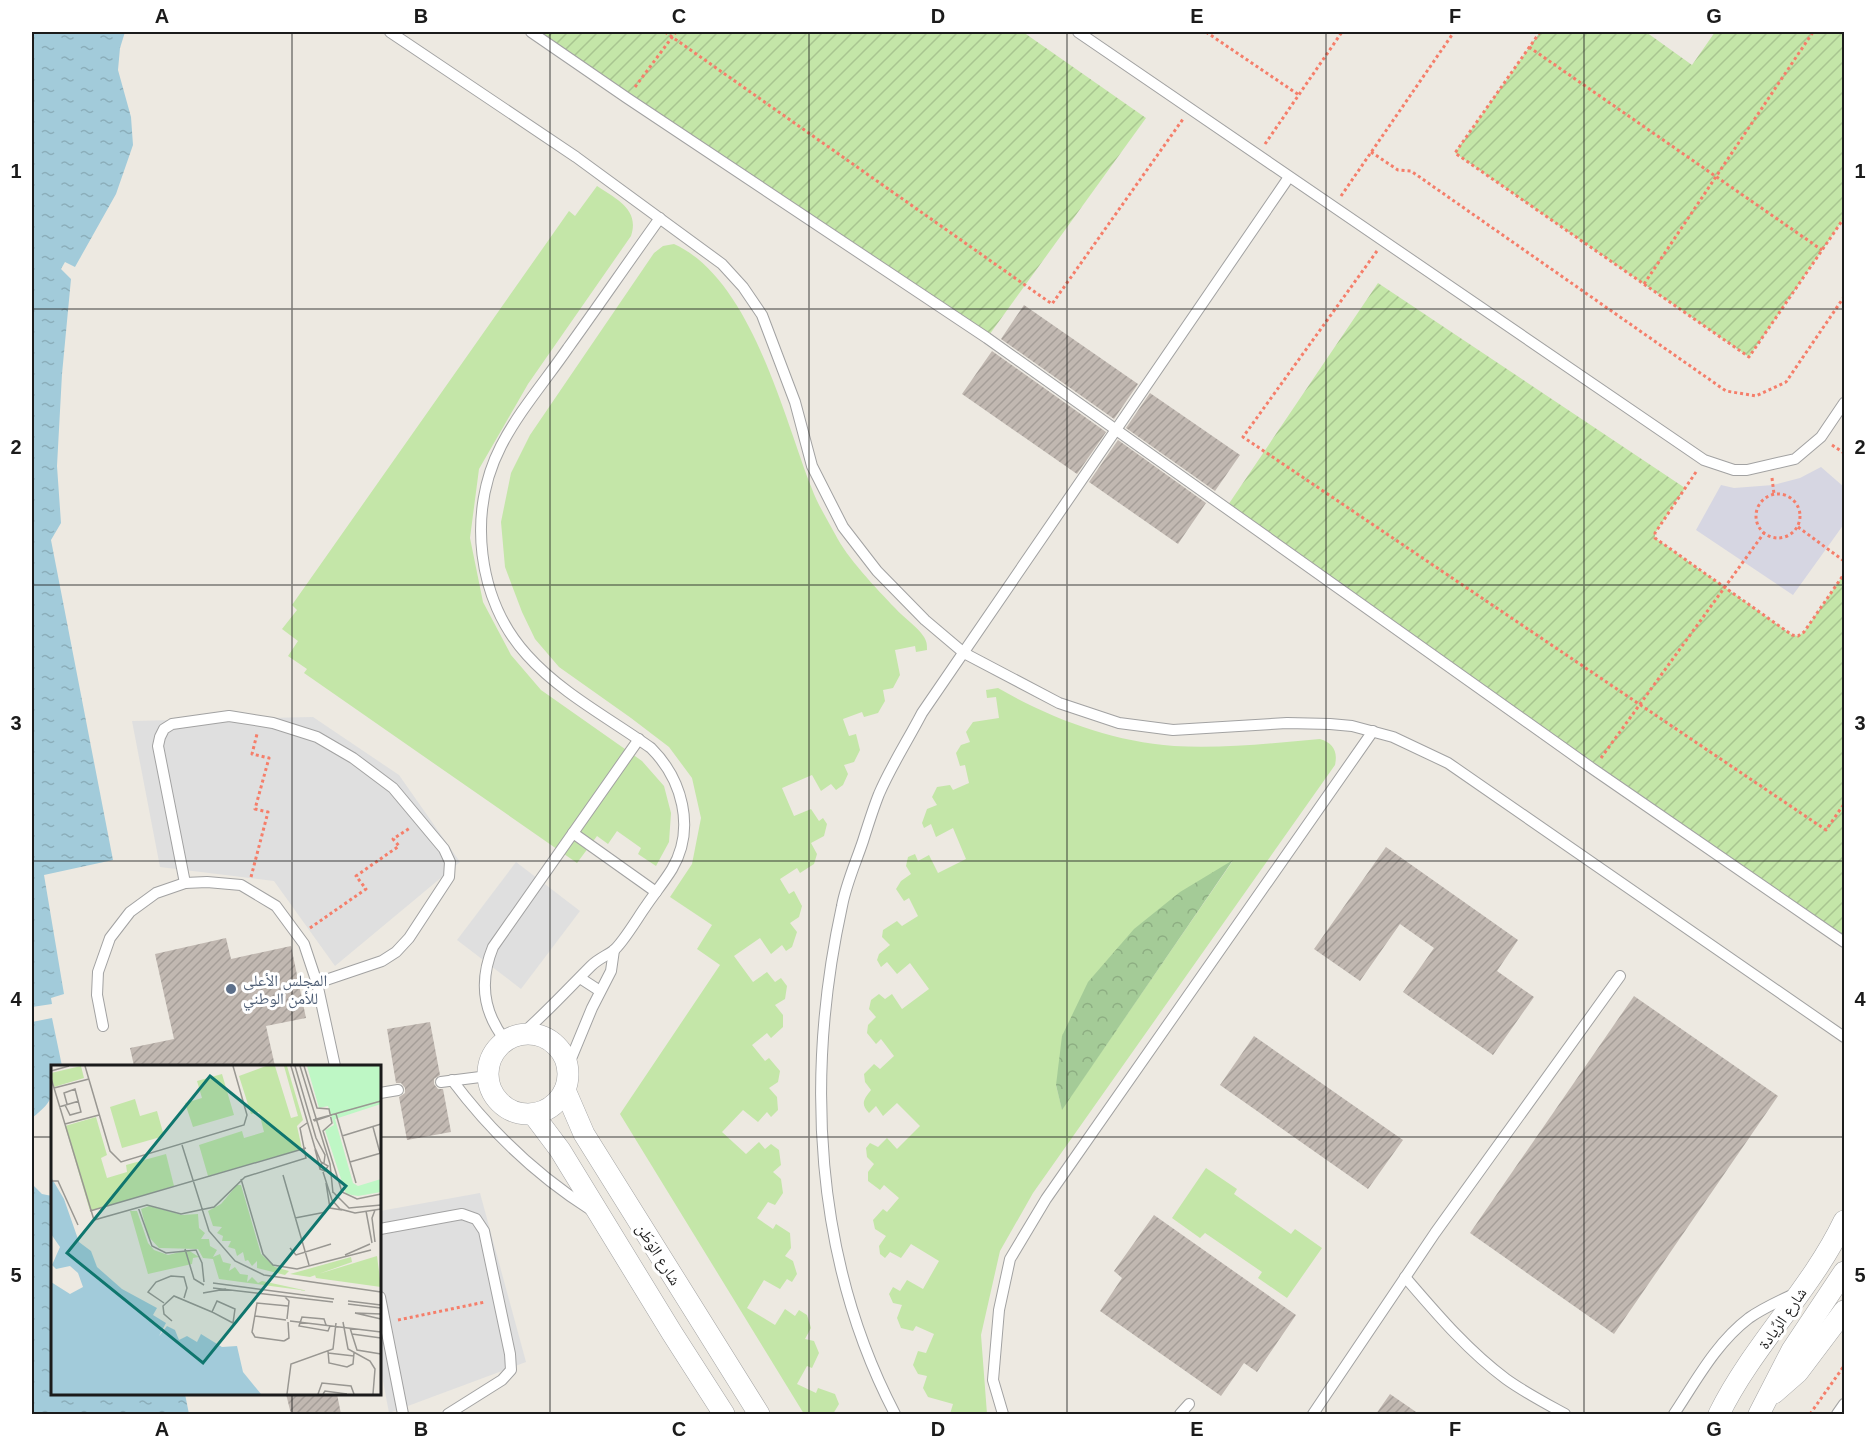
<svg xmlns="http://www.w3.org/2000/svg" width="1876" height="1446" font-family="Arial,'Noto Naskh Arabic',sans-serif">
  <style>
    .grass { fill: #c4e6a8; fill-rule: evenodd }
    .forest { fill: url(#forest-crowns) }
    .garden { fill: url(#garden-furrows) }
    .parking { fill: #dfdfdf }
    .plaza { fill: #d6d6e2 }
    .water { fill: url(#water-ripples) }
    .building { fill: url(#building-hatch) }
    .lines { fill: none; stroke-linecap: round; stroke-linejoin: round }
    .lane-casing { stroke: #a2a2a2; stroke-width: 12 }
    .street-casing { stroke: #a2a2a2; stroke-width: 22 }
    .path { stroke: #f57e6a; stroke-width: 3; stroke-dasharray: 3 3; stroke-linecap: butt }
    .lane { stroke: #fff; stroke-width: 10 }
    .street { stroke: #fff; stroke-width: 21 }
    .grid { fill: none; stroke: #1b1b1b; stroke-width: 1.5; stroke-opacity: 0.55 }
    .service-dot { fill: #5c6f8a; stroke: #fff; stroke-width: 2 }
    .labels { text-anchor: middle; stroke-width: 6; stroke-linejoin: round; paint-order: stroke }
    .service-label { font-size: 16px; fill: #4e5e75; stroke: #fff; text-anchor: start }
    .street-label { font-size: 16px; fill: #1b1b1b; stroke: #fff }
    .inset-road { fill: none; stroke: #999792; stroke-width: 1.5 }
    .view { fill: #0f766e; fill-opacity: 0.15; stroke: #0f766e; stroke-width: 3 }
    .inset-edge { fill: none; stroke: #1b1b1b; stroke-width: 3 }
    .neatline { fill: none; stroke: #1b1b1b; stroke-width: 2 }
    .grid-label { font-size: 20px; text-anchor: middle; font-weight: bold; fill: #1b1b1b }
  </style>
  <defs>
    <pattern id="forest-crowns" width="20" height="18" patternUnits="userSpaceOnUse" patternTransform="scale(1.5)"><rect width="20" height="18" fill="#a4cb97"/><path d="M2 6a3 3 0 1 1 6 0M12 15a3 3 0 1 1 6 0" fill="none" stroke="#8dae82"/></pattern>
    <pattern id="garden-furrows" width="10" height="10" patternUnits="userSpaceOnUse" patternTransform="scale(1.5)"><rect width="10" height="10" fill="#c4e6a8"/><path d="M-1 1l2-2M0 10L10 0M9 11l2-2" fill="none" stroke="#a8c590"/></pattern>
    <pattern id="water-ripples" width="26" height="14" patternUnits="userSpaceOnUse" patternTransform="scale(1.5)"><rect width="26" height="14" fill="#a2cbda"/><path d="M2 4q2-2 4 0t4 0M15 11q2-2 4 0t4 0" fill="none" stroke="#8baeba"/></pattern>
    <pattern id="building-hatch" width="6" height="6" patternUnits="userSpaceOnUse" patternTransform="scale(1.5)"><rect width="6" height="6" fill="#c1b8b1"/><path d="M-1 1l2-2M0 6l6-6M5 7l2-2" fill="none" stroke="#a59e98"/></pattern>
  </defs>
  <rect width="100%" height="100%" fill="#ede9e1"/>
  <g class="grass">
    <path d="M597,186C616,199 640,209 631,236L528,384L479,469L470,538L483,602L511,655L541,690L642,761L664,786L671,813L669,842L656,866L638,854L641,848L617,831L608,844L597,836L577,863L304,673L307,669L288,656L298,641L282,629L297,610L292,605L569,211L575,216Z"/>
    <path d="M674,244C751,279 783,415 812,489C818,505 827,519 835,534C847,558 876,588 895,608C904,618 917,626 924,637C927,642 927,645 927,650L916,652L915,646L895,650L900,675L893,688L883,690L885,701L878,713L864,717L862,712L843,719L849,736L856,734L860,750L854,762L844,765L848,774L843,785L836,790L831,784L821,791L812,775L782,788L794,816L811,809L819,821L823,818L827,824L824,836L811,843L817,854L814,864L800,873L797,868L780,879L789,894L794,891L802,906L799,917L790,923L797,932L792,947L786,951L782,945L771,954L760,938L734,956L753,982L767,972L775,982L781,978L787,986L785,999L775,1005L783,1015V1027L771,1038L767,1033L752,1045L765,1061L769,1058L780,1071L778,1082L769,1088L777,1097L778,1110L771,1117L767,1112L758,1122L743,1110L722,1132L746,1154L759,1142L765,1149L771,1144L779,1150L781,1165L773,1172L781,1179L783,1193L775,1205L768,1202L757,1218L773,1229L776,1224L790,1233L791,1248L785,1256L793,1261L797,1274L792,1282L787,1279L780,1289L764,1280L747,1308L775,1325L785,1309L795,1316L799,1310L807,1315L811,1328L805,1339L814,1341L819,1353L812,1368L807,1366L797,1384L816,1393L818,1388L835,1394L839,1404L833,1414H804L620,1114L720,965L697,949L712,925L670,897L692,864L701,818L692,778L669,747L631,718L559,667L535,639L522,612L505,567L501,522L511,473L530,435L654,253L663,246Z"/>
    <path d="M998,688C1052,719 1111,741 1174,746C1222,749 1272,743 1320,739C1333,743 1338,751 1335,765L1033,1193L1000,1251L981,1335L987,1414H950L953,1404L928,1397L923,1388L927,1376L918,1374L913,1365L918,1351L926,1353L934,1334L916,1326L913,1331L901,1328L897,1318L902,1305L893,1303L889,1294L893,1287L900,1291L907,1280L923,1289L939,1261L911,1244L901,1258L890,1252L885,1258L880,1254L879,1246L886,1236L875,1229L873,1220L883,1209L887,1212L899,1198L884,1185L880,1190L868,1181V1172L874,1164L867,1157L866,1148L870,1143L878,1147L887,1138L897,1149L920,1126L897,1103L883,1116L876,1106L869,1113C860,1104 864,1099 871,1090L865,1082L864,1074L874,1064L880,1069L894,1056L881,1039L876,1044L867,1033L868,1025L876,1017L869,1009L871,1000L879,994L885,999L892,994L902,1009L929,989L910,963L897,974L887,962L881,967L877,960L879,954L890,945L882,937L883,930L897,921L902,926L918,916L909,898L904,901L896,889L901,881L911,874L906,866L908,857L915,854L918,861L929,855L938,873L966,859L953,828L936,837L931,824L924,828L922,823L927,809L937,805L932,797L937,787L950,785L953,790L969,783L965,765L960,766L956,753L961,745L970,742L966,732L973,722L999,718L996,697L987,698L986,690ZM1232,861V862L1062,1109L1056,1085Z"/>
    <path d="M1206,1168L1237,1189L1234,1194L1291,1234L1295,1229L1322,1248L1287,1298L1258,1278L1262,1272L1205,1233L1200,1238L1172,1218Z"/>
  </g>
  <path class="forest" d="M1233,860L1062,1110L1056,1085L1062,1036L1088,982L1134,929L1180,892Z"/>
  <g class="garden">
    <path d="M539,32H1023L1146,118L987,338Z"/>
    <path d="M1540,32H1646L1692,65L1715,32H1844V218L1749,357L1455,153Z"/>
    <path d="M1378,283L1685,488L1655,533V538L1792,635L1798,636L1804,632L1844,574V942L1226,508Z"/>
  </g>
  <g class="parking">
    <path d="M313,717L399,775L460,862L335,966L274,881L160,867L132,721Z"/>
    <path d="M516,862L580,911L521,989L457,940Z"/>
    <path d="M480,1193L526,1362L389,1413L380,1365V1211Z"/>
  </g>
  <path class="plaza" d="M1821,467L1844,487V524L1793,595L1696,530L1721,485L1734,488L1773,485L1800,478Z"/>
  <g class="water">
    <path d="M32,32H125L120,48L118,70L131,117L133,145L116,194L75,267L65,262L61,269L71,279L62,374L57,466L61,523L51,540L113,860L44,875L64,994L51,998L52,1004L32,1007Z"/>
    <path d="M52,1018L62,1066H52C52,1097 56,1099 32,1118V1022Z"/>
    <path d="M32,1184L42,1194L52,1196V1394H185L189,1414H32Z"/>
  </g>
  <g class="building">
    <path d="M1024,305L1138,384L1114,419L1001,339Z"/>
    <path d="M992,351L1106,432L1077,474L962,394Z"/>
    <path d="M1150,393L1240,455L1215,491L1126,428Z"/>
    <path d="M1118,440L1206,503L1178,544L1089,482Z"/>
    <path d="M1386,847L1518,940L1497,971L1534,997L1493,1055L1403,992L1434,948L1400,924L1360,981L1314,949Z"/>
    <path d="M226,938L231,959L291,946L306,1018L266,1026L275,1066H134L130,1048L174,1039L155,954Z"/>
    <path d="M1634,996L1778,1096L1614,1334L1470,1233Z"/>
    <path d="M430,1022L440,1075L434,1079V1084L438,1089H443L451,1132L407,1140L399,1097L405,1093V1088L401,1083H396L387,1029Z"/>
    <path d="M1254,1036L1403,1140L1368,1189L1220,1085Z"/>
    <path d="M1154,1215L1296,1315L1257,1372L1244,1363L1221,1396L1100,1311L1122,1278L1114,1271Z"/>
    <path d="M286,1394H337L341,1414H291Z"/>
    <path d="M1390,1394L1419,1414H1376Z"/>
  </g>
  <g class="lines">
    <g class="lane-casing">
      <g id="lane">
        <path d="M390,32L576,157L722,264L743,287L762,315L795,402L812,466L843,527L877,571L925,620L964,653L1059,703L1119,723L1173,730L1287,723L1330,724L1352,726L1393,737L1448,763L1844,1037"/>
        <path d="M531,32L627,98L987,338L1593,769L1844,942"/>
        <path d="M1078,32L1704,460L1734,470H1747L1795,459L1821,437L1844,403"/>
        <path d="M573,833L656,892"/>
        <path d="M185,883L158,746L160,737L164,729L172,724L229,716L273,723L317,737L353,758L393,788L444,849L450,862L449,877L409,938L396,952L382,961L317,983"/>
        <path d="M580,978L600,991"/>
        <path d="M103,1026L97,995L98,972L110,938L130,912L156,893L185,883L207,882L241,885L276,906L304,944L317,983L335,1066"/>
        <path d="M522,1034C547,1012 568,989 591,966C598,959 606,956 613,951C623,943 638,917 646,906C654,894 664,882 672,869C696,828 682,779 651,748C609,718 561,693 527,655C477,600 467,512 501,446C519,411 546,380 568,348C599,305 629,261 660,218"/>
        <path d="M505,1040C483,1012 479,981 493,947L639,739"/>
        <path d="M568,1066L592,1008L611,971L614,950"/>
        <path d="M452,1080C491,1132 536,1175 591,1210"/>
        <path d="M441,1082L488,1076"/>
        <path d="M380,1093L398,1090"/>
        <path d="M380,1229L462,1214L476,1219L484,1231L510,1354L511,1370L502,1380L448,1414"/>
        <path d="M1405,1277C1436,1313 1467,1350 1506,1379C1524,1392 1545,1403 1565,1414"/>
        <path d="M380,1297L403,1414"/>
        <path d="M895,1414C814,1259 805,1075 842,906C846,884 856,862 863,841C868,825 873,809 879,794C891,766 908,740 922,713L1289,177"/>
        <path d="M1003,1414L993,1380L999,1310L1010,1259L1046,1199L1373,731"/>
        <path d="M1180,1414L1189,1404"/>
        <path d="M1313,1414L1435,1233L1620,976"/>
        <path d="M1674,1414C1696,1381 1716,1343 1749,1318C1763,1308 1779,1301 1794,1294"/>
        <path d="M1837,1414L1844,1404"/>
      </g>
    </g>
    <g class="street-casing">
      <g id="street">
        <circle cx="528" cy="1074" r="40"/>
        <path d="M565,1090L584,1134L759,1414"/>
        <path d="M533,1114L560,1150L672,1333L724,1414"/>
        <path d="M1774,1393L1798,1372L1844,1311"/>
        <path d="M1719,1414C1753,1345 1811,1290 1844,1221"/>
        <path d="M1759,1414L1792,1350L1844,1272"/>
      </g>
    </g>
    <g class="path">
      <path d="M665,32L1052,304L1183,119"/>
      <path d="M1206,32L1299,95"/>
      <path d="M1540,32L1455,153L1749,357L1844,218"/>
      <path d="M1529,47L1822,250"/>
      <path d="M635,87L676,32"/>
      <path d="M1265,144L1342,32"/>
      <path d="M1371,152L1398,170L1411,171L1726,391L1756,396L1786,382L1844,297"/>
      <path d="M1341,196L1454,32"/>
      <path d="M1377,251L1243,437L1826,830L1844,804"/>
      <path d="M1644,284L1813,32"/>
      <path d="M1832,445L1844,453"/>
      <path d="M1696,472L1655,533V538L1792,635L1798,636L1804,632L1844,574"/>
      <path d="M1772,478L1774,494"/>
      <circle cx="1778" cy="516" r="22"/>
      <path d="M1798,527L1844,561"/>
      <path d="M1601,758L1764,533"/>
      <path d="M251,877L268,812L255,809L269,758L252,754L257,734"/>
      <path d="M310,928L366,889L356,876L399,846L393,839L410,828"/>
      <path d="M398,1320L485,1302"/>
      <path d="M1810,1414L1844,1366"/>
    </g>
    <use href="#lane" class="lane"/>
    <use href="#street" class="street"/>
  </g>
  <path class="grid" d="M292,32V1066M550,32V1414M809,32V1414M1067,32V1414M1326,32V1414M1584,32V1414M32,309H1844M32,585H1844M32,861H1844M32,1137H52M380,1137H1844M292,1394V1414"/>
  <circle class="service-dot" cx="231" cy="989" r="6"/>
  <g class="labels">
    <g class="service-label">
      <text x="243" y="986">المجلس الأعلى<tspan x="243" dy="18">للأمن الوطني</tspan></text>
    </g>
    <g class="street-label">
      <text transform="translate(659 1254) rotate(58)" y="6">شارع الوَطَن</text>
      <text transform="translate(1782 1318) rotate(-55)" y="6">شارع الرِّيادة</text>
    </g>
  </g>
  <g transform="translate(51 1065)">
    <rect width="330" height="330" fill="#ede9e1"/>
    <path d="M186,120H190L210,189L224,202L238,206L234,210L206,203V196L201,201L197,195L194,196L192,187L186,191L184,184L177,182L180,176H171L172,171L166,168L171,162L162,161L157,146L170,139ZM98,141L131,150L147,149L148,163L154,168L150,174H158L159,181L166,185L162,192L169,189L172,197L180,199L178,206L184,202L189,209L197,210L196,217L201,212L207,218L211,216L257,226L168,214L162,194L152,193L147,184L108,183L97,171L90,144ZM79,146H86L97,178L103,185L117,190L137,185L148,192L142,193L141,199L97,209ZM326,191L330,222L265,213L264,210ZM300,192L301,197L259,212L239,209Z" fill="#c4e6a8"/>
    <path d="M256,1H330V39L284,54L302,118L307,121L330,114V127L307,131L295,129L274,65L283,60L277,41L268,43Z" fill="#bef7c5"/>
    <path d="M30,1L33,13L3,22L0,8ZM215,1H224L240,53L247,51L233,1H236L252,55L246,61L251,84L157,111L148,80L191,66L193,73L213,67L208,47L200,49L188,11ZM171,9L183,50L142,62L134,38L151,33L146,16ZM84,34L89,51L106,46L113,71L71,83L59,42ZM45,52L56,90L50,93L56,113L76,107L75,100L115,89L123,121L39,146L14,61Z" fill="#c4e6a8"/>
    <path d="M0,112L13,134L28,177L40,186L46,202L71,224L106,243L102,250L115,258L108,271L116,261L124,265L128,275L136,271L146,277L150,269L171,282L186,281L192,307L210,329H0V217L19,229L32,222L27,208L19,201L5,204L1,200L9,182L0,169Z" fill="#a2cbda"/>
    <path class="inset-road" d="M34,1L59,86L70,97L193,60L196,50L182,1M240,1L264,83L270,97L277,101L274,106L269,104L271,98M244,1L265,73L274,90L273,98M249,1L279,99L282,128M253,1L266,43L278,44L281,58L272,66L291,127L306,134L330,129M0,6L18,1M0,13L43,155L96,140L130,149L163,142L194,112L255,93L249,63L256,58M3,23L38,14M14,40L19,50L30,47L24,24L13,28L16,39M8,42L28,36M285,49L305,118M262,55L330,36M263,56L281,50M14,59L48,50M322,62L329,88M291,71L330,59M131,80L158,166L184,196L213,210L330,227M264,84L269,104M299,97L330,88M272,107L281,135L289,144L304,148L330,144M232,110L258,200M190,114L212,189L222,200L246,204L320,185M0,116H7L27,160M275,118L279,143L291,145M282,127L298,143L330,140M87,142L101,181L115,188L145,185L151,198L153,217M324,145L321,153L324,177M39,146L255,83M315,146L321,178M244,153L275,147M239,183L245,190L280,179M134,184L143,214L153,220M294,190L319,179M162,218L283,234M162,223L282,237M152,228L175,224M234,232L238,236L236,254M166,236L184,244L182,258L161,247ZM297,236L330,240M113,238L97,227L105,217L120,211L133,212L136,223L133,233M297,239L330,243M330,249L304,248L330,254M204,251L235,255M121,256L113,249L112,241L123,231L161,247M239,256L330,267M292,257L297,284L319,296L324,304L322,329M275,260L273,254L251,252L248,261L277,266L279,261M299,263L306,285L330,289M301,269L330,273M233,276L204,272L201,267L206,238L237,241M233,276L238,273L237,257M277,286L278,298L296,302L302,299L303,288M277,288L303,291M236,329L240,299L282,284L285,258M267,329L271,318L300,321L303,329M272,329L274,326L296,329"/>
    <path class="view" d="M159,11L295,121L152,298L16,188Z"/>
    <rect width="330" height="330" class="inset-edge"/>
  </g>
  <rect width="1876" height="1446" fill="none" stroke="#ffffff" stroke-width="66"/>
  <rect x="33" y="33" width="1810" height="1380" class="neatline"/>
  <g class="grid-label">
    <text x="162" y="23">A</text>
    <text x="421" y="23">B</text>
    <text x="679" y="23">C</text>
    <text x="938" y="23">D</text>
    <text x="1197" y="23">E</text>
    <text x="1455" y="23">F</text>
    <text x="1714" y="23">G</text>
    <text x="16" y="178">1</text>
    <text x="1860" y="178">1</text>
    <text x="16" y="454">2</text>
    <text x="1860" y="454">2</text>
    <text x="16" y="730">3</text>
    <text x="1860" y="730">3</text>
    <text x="16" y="1006">4</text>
    <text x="1860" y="1006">4</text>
    <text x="16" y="1282">5</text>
    <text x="1860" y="1282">5</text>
    <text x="162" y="1436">A</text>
    <text x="421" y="1436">B</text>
    <text x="679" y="1436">C</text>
    <text x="938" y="1436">D</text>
    <text x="1197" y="1436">E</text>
    <text x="1455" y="1436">F</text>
    <text x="1714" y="1436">G</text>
  </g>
</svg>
